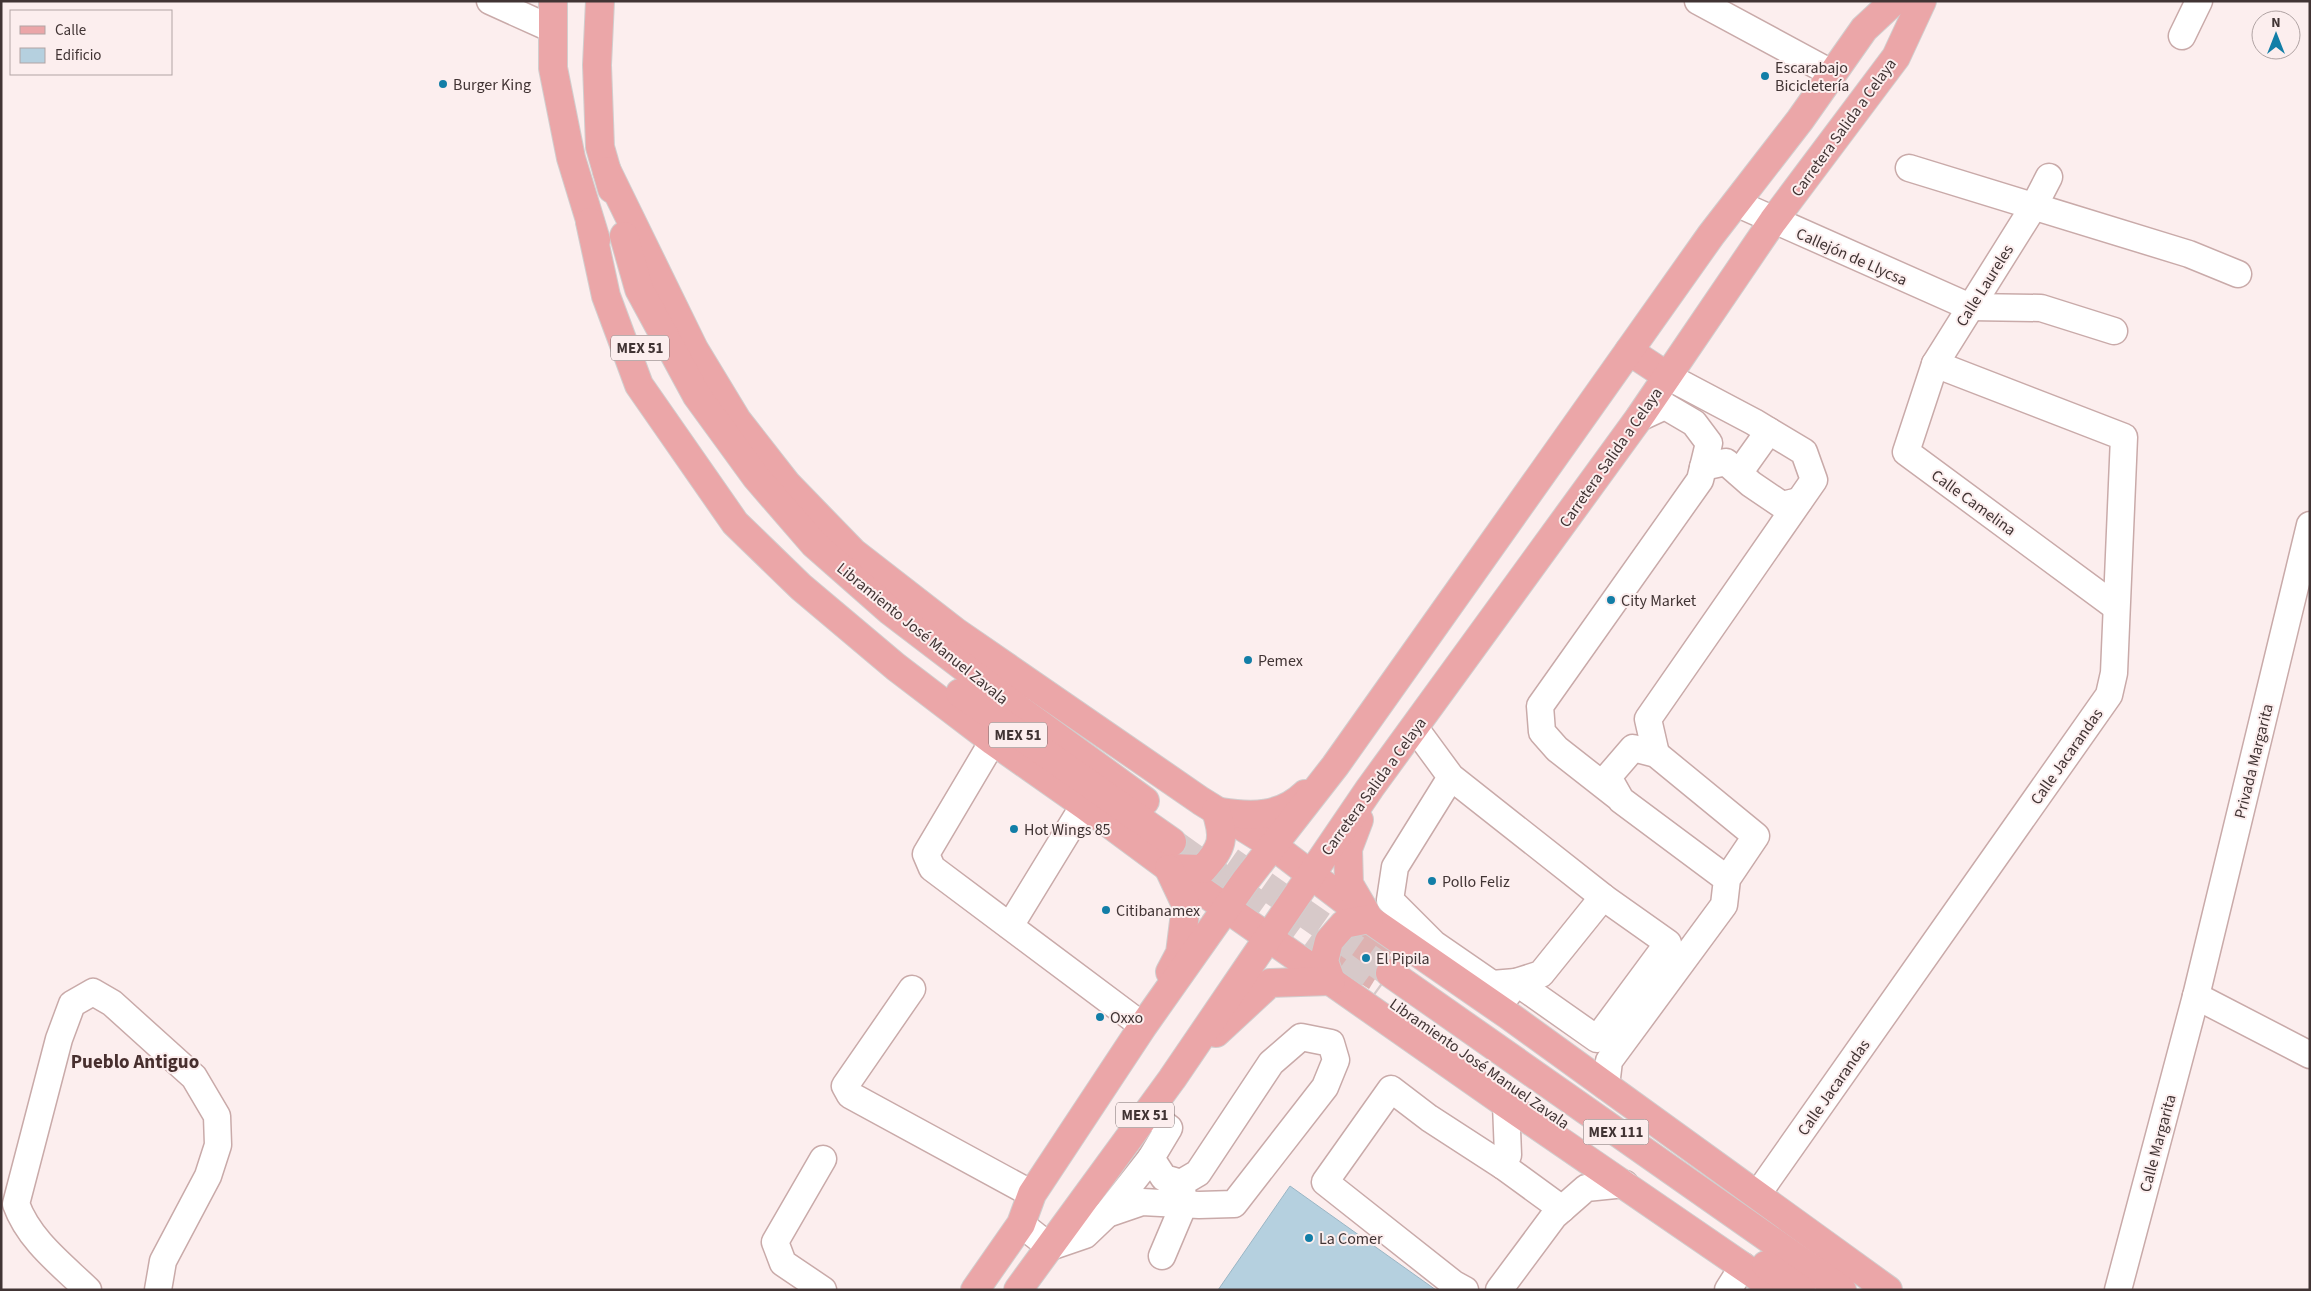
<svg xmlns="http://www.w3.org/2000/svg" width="2311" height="1291" font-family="'Source Sans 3',sans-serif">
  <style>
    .green { fill: #ddb2b1 }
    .building { fill: #b5d0df; stroke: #9ab5c4 }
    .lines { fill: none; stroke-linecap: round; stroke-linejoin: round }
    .major-tunnel { stroke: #d7c9c9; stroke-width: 28; stroke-dasharray: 28 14; stroke-linecap: butt }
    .minor-casing { stroke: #c9aaa9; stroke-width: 29 }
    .major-casing { stroke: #d1cece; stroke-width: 30 }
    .minor { stroke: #fff; stroke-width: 26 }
    .major { stroke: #eba6a8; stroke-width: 28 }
    .poi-dot { fill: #127ea7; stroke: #fceeee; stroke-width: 2 }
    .labels { text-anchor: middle; stroke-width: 4; stroke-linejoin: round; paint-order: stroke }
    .shield { fill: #fceeee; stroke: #796c6c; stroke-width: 1 }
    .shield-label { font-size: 15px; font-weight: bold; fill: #413434 }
    .poi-label { font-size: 16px; fill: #413434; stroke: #fceeee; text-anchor: start }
    .street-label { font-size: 16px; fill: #413434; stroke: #fceeee }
    .quarter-label { font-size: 19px; font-weight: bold; fill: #472f2e; stroke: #fceeee }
  </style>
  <rect width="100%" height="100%" fill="#fceeee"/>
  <path class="green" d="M1364,930L1394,948L1369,989L1337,968L1336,946L1348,933Z"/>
  <path class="building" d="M1290,1186L1436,1290H1218Z"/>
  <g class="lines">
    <g class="major-tunnel">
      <path d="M1172,842L1378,991"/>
      <path d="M1230,861L1390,973"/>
    </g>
    <g class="minor-casing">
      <g id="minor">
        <path d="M490,1L552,29"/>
        <path d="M1698,1L1833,74"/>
        <path d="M2182,36L2199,1"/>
        <path d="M1909,168L2189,254L2238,274"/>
        <path d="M2049,177L2034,206L1935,364L1906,452L2116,607"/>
        <path d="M1736,203L1970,307L2041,308L2114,331"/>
        <path d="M1703,467L1726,462L1751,484L1782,505L1799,501"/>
        <path d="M1739,473L1769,431"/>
        <path d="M1415,728L1451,777L1603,897L1668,943L1597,1039L1516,982L1492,984L1434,944L1390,900L1395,867L1451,777"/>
        <path d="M993,741L926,854L932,868L1143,1026"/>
        <path d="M1656,754L1648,719L1814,480L1804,452L1754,422L1667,376"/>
        <path d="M1617,796L1557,749L1542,732L1540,706L1700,480L1709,443L1694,423L1665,406L1639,418"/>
        <path d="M1010,926L1084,805"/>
        <path d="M912,989L845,1086L850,1095L1032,1194"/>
        <path d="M1508,994L1516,982L1541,974L1603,897"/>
        <path d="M2196,996L2310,1055"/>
        <path d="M1606,1086L1609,1061L1724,905L1727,879L1756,836L1656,754L1633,748L1608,777L1621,800L1727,879"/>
        <path d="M823,1159L775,1242L783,1263L823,1290"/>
        <path d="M1503,1166L1562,1209"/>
        <path d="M1757,1195L2109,695L2114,673L2124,437L1935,364"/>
        <path d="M1107,1214L1151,1158"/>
        <path d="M1021,1224L1050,1247L1085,1235L1107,1214L1142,1202L1199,1205L1234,1204L1325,1087L1336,1060L1331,1043L1301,1037L1271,1063L1198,1173L1181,1183L1164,1178L1151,1158L1169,1128L1148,1112"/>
        <path d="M1162,1256L1184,1204L1182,1189"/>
        <path d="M88,1290C61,1264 29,1240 16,1204L59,1039L72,1004L93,992L112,1003L194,1077L217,1116L218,1145L208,1176L163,1261L158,1290"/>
        <path d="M1465,1290L1454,1284L1325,1182L1391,1089L1429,1118L1503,1166L1508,1155L1506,1104"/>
        <path d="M1499,1290L1554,1216L1586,1188L1625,1184"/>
        <path d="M1728,1290L1743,1266"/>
        <path d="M2118,1290L2196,996L2310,525"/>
      </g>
    </g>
    <g class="major-casing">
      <g id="major">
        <path d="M553,1V68L571,158L596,240"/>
        <path d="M600,1L597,65L600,147L612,189"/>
        <path d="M607,171L694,349L737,420L787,484L853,552L956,632L1201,801L1272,845L1369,919L1508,1015L1888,1290"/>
        <path d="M590,222L606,296L639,385L735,523L801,587L896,667L993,741L1084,805L1169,868L1506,1104L1777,1290"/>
        <path d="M624,236L639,289L697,396L756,477L814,544L889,610L1020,710L1145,801"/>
        <path d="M1629,351L1667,376"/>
        <path d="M960,693L1172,842"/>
        <path d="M1221,812C1252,817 1281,817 1305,794"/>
        <path d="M1359,820L1348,849L1349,884L1366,913"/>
        <path d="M1169,868L1203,869C1223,847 1225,839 1216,811"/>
        <path d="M1169,869L1186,905L1180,953L1170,972"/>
        <path d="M1390,973L1842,1290"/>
        <path d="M1331,981L1324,961L1329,941L1344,924L1369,919"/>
        <path d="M1216,1033L1270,983L1331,981"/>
        <path d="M1766,1265L1801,1290"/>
        <path d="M975,1290L1021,1224L1032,1194L1143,1026L1246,880L1335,766L1711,235L1800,120L1864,29L1894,1"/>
        <path d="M1018,1290L1172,1079L1370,788L1639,418L1773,221L1896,57L1922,1"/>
      </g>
    </g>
    <use href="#minor" class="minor"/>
    <use href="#major" class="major"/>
  </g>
  <g class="poi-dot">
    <circle cx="1765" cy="76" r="5"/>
    <circle cx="443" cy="84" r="5"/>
    <circle cx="1611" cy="600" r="5"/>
    <circle cx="1248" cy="660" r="5"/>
    <circle cx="1014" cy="829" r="5"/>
    <circle cx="1432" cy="881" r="5"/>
    <circle cx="1106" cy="910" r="5"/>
    <circle cx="1366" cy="958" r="5"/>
    <circle cx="1100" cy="1017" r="5"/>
    <circle cx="1309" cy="1238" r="5"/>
  </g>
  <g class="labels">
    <g class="shield">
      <rect x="611" y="335.5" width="58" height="25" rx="4"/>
      <rect x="989" y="722.5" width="58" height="25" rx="4"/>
      <rect x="1116" y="1102.5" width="58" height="25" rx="4"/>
      <rect x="1583.5" y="1119.5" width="65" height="25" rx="4"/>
    </g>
    <g class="shield-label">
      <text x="640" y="353">MEX 51</text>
      <text x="1018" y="740">MEX 51</text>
      <text x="1145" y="1120">MEX 51</text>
      <text x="1616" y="1137">MEX 111</text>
    </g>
    <g class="poi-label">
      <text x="1775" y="73">Escarabajo<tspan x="1775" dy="18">Bicicletería</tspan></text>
      <text x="453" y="90">Burger King</text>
      <text x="1621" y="606">City Market</text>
      <text x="1258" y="666">Pemex</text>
      <text x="1024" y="835">Hot Wings 85</text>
      <text x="1442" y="887">Pollo Feliz</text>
      <text x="1116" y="916">Citibanamex</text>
      <text x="1376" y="964">El Pipila</text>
      <text x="1110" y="1023">Oxxo</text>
      <text x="1319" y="1244">La Comer</text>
    </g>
    <g class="street-label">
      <text transform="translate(1843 127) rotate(-54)" y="6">Carretera Salida a Celaya</text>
      <text transform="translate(1852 256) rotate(24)" y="6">Callejón de Llycsa</text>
      <text transform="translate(1984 285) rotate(-58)" y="6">Calle Laureles</text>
      <text transform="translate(1610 457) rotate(-55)" y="6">Carretera Salida a Celaya</text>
      <text transform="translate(1974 502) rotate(36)" y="6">Calle Camelina</text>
      <text transform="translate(923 633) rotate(39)" y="6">Libramiento José Manuel Zavala</text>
      <text transform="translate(2066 756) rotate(-55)" y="6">Calle Jacarandas</text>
      <text transform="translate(2253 761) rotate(-76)" y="6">Privada Margarita</text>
      <text transform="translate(1373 786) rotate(-54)" y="6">Carretera Salida a Celaya</text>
      <text transform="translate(1480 1063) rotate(35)" y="6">Libramiento José Manuel Zavala</text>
      <text transform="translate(1833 1087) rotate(-55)" y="6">Calle Jacarandas</text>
      <text transform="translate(2157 1143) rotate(-75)" y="6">Calle Margarita</text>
    </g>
    <g class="quarter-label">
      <text x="135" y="1068">Pueblo Antiguo</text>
    </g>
  </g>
  <rect width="2311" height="1291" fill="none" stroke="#413434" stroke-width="5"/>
  <rect x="10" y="10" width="162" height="65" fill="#fceeee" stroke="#b1a4a4"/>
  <rect x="20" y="26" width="25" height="8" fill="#eba6a8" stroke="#b1a4a4"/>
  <text x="55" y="35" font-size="15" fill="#413434">Calle</text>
  <rect x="20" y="48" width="25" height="15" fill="#b5d0df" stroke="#b1a4a4"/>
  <text x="55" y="60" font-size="15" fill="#413434">Edificio</text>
  <g transform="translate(2276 35)"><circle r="24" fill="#fceeee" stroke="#b1a4a4"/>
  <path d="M0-4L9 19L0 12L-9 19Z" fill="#127ea7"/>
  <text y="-8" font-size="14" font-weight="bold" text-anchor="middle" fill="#413434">N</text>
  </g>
</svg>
